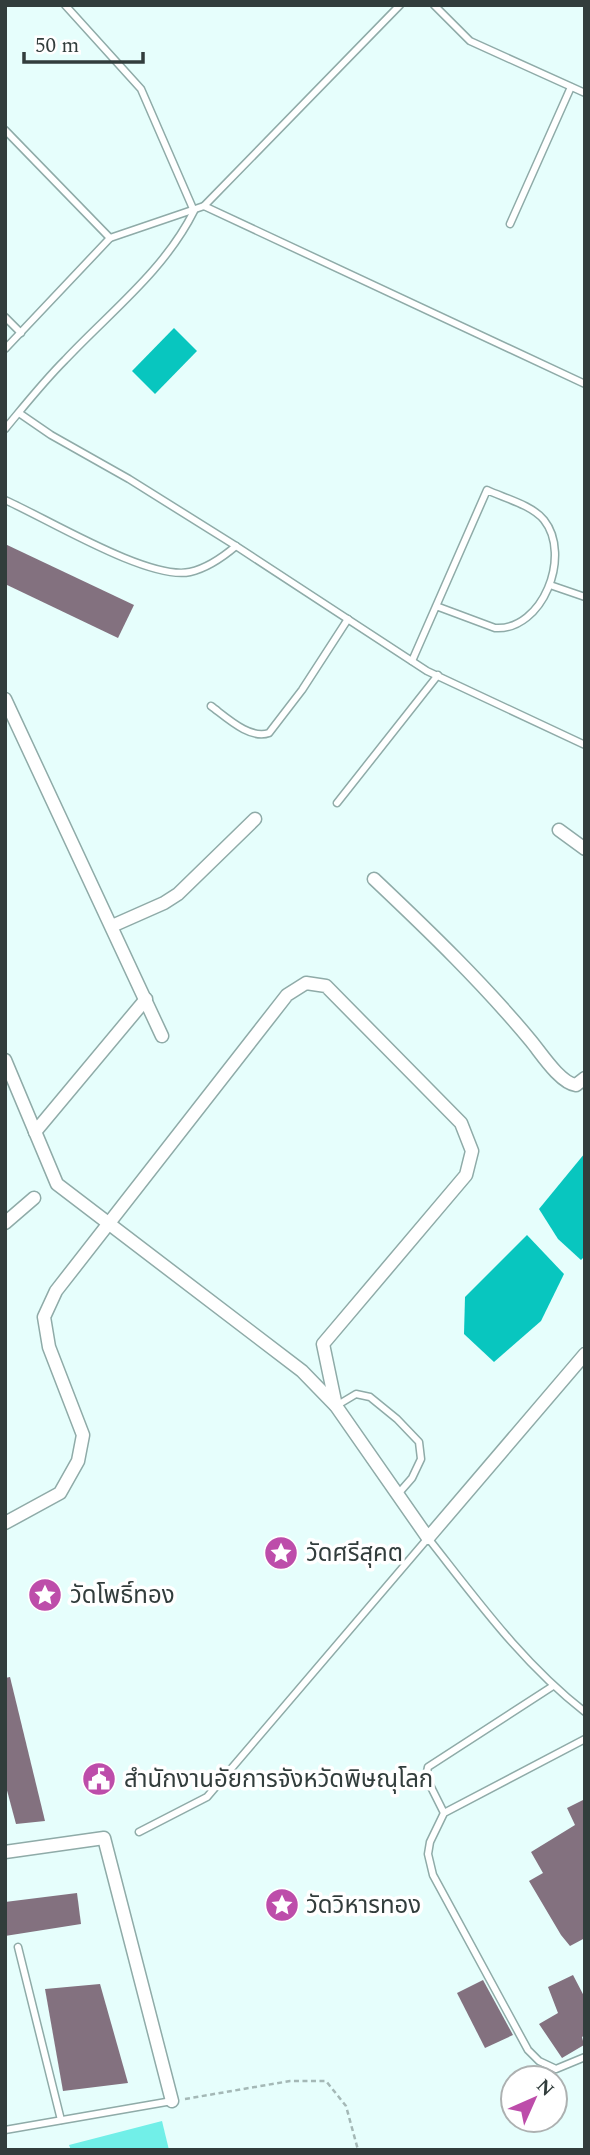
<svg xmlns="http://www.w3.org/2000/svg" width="590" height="2155" font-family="Spectral,'Noto Sans Thai',serif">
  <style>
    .green { fill: #71efe8 }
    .water { fill: #08c6bf }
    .building { fill: #83717f }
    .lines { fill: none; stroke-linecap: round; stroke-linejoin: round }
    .lane-casing { stroke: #8faba8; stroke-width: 9 }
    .street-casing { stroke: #8faba8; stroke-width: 15 }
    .path { stroke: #a4b8b6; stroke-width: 2.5; stroke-dasharray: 5 3.5; stroke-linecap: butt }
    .lane { stroke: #fff; stroke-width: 6 }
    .street { stroke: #fff; stroke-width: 12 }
    .labels { text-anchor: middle; stroke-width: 7; stroke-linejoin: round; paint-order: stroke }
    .poi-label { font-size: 24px; fill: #323d3c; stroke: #fff; text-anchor: start }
  </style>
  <rect width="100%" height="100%" fill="#e6fefc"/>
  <path class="green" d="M162,2121L169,2150H71L69,2145Z"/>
  <g class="water">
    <path d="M174,328L197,351L155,394L132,371Z"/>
    <path d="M585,1153V1256L581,1260L558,1239L539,1209Z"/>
    <path d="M527,1235L564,1274L541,1321L494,1362L464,1334L465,1297Z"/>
  </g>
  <g class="building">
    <path d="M5,544L134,605L118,638L5,584Z"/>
    <path d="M10,1677L45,1821L16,1824L5,1783V1678Z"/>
    <path d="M585,1799V1938L570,1946L561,1935L529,1881L543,1873L531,1852L575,1825L567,1808Z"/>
    <path d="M77,1893L81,1924L5,1936V1902Z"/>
    <path d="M573,1975L585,1998V2035L582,2037L584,2045L562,2058L539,2024L558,2013L548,1987Z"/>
    <path d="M483,1980L513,2035L485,2048L457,1993Z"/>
    <path d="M100,1984L128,2083L63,2091L45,1989Z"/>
  </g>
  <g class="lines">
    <g class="lane-casing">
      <g id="lane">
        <path d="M434,5L470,41L585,93"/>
        <path d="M5,130L110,238"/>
        <path d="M204,206L400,5"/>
        <path d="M510,224L571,87"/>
        <path d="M5,317L21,333"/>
        <path d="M5,349L110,238L204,206L585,384"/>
        <path d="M19,413L51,435L129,479L236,546L427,671L585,745"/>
        <path d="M5,429C25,405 43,382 65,360C110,312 164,271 194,211L141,89L65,5"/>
        <path d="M5,500C46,518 149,581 190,572C208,568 223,557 236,546"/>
        <path d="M550,585L585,597"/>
        <path d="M412,661L487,490C504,498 532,505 544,520C572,555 543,631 495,628L436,606"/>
        <path d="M211,706C226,717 250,740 269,733L302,690L348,619"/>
        <path d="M337,803L438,675"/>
        <path d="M336,1406L356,1394L370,1397L397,1419L419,1442L421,1459L412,1478L398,1494"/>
        <path d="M585,1739L444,1813L430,1842L428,1854L433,1875L528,2050L539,2061L556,2069L585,2057"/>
        <path d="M444,1813L426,1777L428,1767L553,1686"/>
        <path d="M139,1832L207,1797L428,1538C477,1600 522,1663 585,1712"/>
        <path d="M18,1947L61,2120"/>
        <path d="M5,2130L172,2101"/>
      </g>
    </g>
    <g class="street-casing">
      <g id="street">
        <path d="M5,699L162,1036"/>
        <path d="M559,830L585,849"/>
        <path d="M374,879C429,931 483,983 531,1041C541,1053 560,1083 576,1085L585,1078"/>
        <path d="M112,926L164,903L178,894L255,819"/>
        <path d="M5,1060L57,1184L302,1371L336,1406L428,1538L585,1354"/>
        <path d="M35,1132L146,999"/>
        <path d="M5,1223L34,1198"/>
        <path d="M5,1523L60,1493L78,1461L83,1435L49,1347L44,1317L56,1291L287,995L306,983L326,986L461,1123L472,1151L466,1175L323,1344L336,1406"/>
        <path d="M5,1852L104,1838L172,2101"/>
      </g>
    </g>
    <path class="path" d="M185,2099L290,2081H326L346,2106L358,2150"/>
    <use href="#lane" class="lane"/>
    <use href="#street" class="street"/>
  </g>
  <defs>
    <g id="sight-disc" transform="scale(1.75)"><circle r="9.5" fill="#bd4daa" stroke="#fff"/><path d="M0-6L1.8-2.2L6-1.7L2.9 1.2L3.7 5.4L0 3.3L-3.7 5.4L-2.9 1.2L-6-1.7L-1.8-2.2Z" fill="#fff"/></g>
    <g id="civic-disc" transform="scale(1.75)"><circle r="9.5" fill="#bd4daa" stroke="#fff"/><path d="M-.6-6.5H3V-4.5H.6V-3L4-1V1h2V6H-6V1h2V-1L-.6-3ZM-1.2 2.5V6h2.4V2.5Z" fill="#fff"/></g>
  </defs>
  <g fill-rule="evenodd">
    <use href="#sight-disc" x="281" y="1553"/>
    <use href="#sight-disc" x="45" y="1595"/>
    <use href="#civic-disc" x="99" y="1779"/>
    <use href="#sight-disc" x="282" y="1905"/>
  </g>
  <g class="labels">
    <g class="poi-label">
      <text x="306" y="1561">วัดศรีสุคต</text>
      <text x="70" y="1603">วัดโพธิ์ทอง</text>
      <text x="124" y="1787">สำนักงานอัยการจังหวัดพิษณุโลก</text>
      <text x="306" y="1913">วัดวิหารทอง</text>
    </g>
  </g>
  <rect width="590" height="2155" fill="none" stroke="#323d3c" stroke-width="14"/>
  <g transform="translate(534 2099) rotate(45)"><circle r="33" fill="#ffffff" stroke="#adb1b1" stroke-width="2"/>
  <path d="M0-5L12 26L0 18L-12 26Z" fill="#bd4daa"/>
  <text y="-10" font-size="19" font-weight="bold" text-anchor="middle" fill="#323d3c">N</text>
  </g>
  <path d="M24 52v10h119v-10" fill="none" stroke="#323d3c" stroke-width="3.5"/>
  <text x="35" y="52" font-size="21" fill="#323d3c" stroke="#ffffff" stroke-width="5" paint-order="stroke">50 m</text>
</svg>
